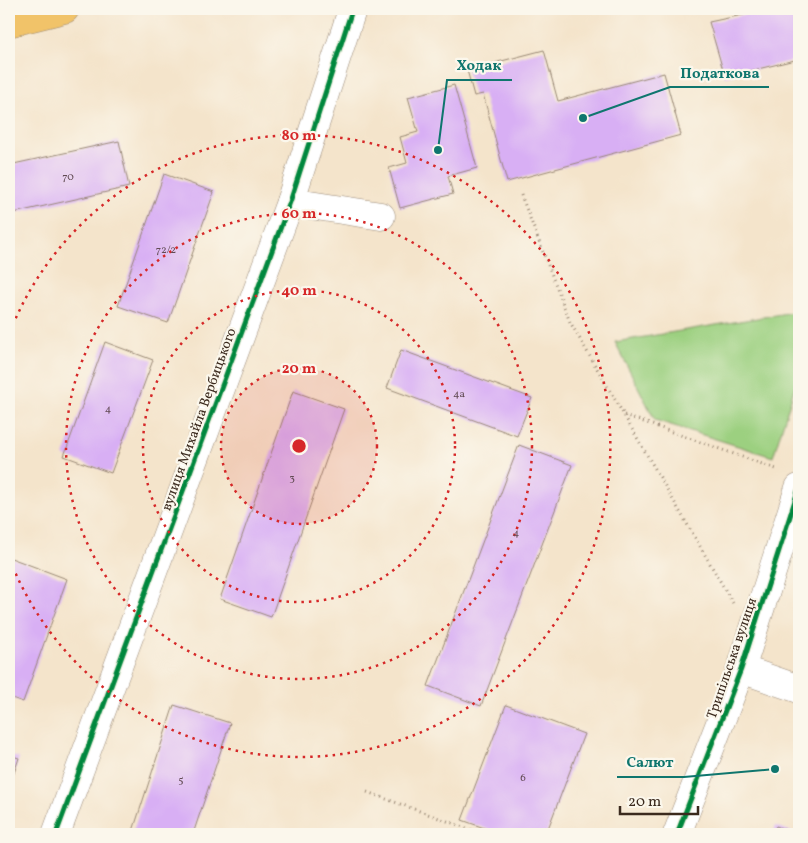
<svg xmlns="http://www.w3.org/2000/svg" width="808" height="843" font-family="Vollkorn,serif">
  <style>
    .green { fill: #9cd080; stroke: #6c7d4f }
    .building { fill: #d8aff4 }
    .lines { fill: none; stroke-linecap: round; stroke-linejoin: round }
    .minor-casing { stroke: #988774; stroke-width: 29 }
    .major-casing { stroke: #988774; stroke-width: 29 }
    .path { stroke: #988774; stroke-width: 3; stroke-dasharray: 1 4; stroke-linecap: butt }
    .minor { stroke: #fff; stroke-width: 28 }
    .major { stroke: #f1c369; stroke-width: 28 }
    .cycleway-casing { stroke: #fbf7ec; stroke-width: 8 }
    .cycleway { stroke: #00873e; stroke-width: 5 }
    .ring { fill: none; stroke: #d62828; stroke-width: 2.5; stroke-dasharray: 2.5 5 }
    .labels { text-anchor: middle; stroke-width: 4.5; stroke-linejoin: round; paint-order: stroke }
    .number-label { font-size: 11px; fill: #624b54 }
    .street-label { font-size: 14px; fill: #3b2a1e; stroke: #fbf7ec }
    .centre { fill: #d62828; stroke: #fbf7ec; stroke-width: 2.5 }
    .ring-label { font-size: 15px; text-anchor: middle; font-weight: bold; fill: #d62828; stroke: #fbf7ec; stroke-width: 4.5; stroke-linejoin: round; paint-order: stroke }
    .leader { fill: none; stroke: #0f766e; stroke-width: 2 }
    .callout-dot { fill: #0f766e; stroke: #fbf7ec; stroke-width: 2 }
    .callout-label { font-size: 15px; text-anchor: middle; font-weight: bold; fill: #0f766e; stroke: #fbf7ec; stroke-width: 4.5; stroke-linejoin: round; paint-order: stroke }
  </style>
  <rect width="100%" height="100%" fill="#fbf7ec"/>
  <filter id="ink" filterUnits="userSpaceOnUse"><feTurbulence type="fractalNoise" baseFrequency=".02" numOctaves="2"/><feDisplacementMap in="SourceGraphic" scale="10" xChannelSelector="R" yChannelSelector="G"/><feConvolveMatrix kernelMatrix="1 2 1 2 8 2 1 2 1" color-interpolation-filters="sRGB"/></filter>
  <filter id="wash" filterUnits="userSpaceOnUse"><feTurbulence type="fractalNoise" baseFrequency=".0096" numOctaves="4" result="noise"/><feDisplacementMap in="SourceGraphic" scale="20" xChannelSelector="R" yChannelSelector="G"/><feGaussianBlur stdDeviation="1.12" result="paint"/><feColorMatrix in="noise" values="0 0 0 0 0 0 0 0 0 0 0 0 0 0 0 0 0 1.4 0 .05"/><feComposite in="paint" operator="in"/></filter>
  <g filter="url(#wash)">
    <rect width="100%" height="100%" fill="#f4e4cb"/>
    <path class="green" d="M799,311V373L773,457L655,420L615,342Z"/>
    <g id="blocks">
      <g class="building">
        <path d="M771,9H799V59L725,77L709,22Z"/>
        <path d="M544,50L558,101L664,73L681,135L507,182L483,94L474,96L467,70Z"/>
        <path d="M454,85L477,168L448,176L453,194L400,208L389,168L407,163L400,137L418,132L408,97Z"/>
        <path d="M119,141L129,187L9,214V165Z"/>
        <path d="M164,174L214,192L168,323L118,306Z"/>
        <path d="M105,342L153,360L111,473L64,456Z"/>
        <path d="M401,350L532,398L517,436L387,388Z"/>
        <path d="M293,391L344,409L271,617L220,599Z"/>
        <path d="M519,445L572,465L481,706L428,686Z"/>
        <path d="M11,558L67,579L23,702L9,697V565Z"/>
        <path d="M174,705L230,723L193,834H132Z"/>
        <path d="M506,705L584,734L546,834H501L462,820Z"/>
        <path d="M9,755L19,758L9,788Z"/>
        <path d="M776,826L797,834H773Z"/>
      </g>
    </g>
  </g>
  <g filter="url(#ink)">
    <use href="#blocks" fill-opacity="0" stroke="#988774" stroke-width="1"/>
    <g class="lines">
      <g class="minor-casing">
        <g id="minor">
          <path d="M290,202L381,216"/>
          <path d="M741,669L799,689"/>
          <path d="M56,834L290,202L351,13L350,9"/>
          <path d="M677,834L741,669L799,488"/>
        </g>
      </g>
      <g class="major-casing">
        <path id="major" d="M9,23L65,9"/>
      </g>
      <g class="path">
        <path d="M521,195L570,322L734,605"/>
        <path d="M624,415L779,470"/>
        <path d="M367,792L483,834"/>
      </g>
      <use href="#minor" class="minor"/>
      <use href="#major" class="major"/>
      <g class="cycleway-casing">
        <g id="cycleway">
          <path d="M56,834L290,202L351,13L350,9"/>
          <path d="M677,834L741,669L799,488"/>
        </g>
      </g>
      <use href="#cycleway" class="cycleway"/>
    </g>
  </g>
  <circle cx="299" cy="446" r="78" fill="#d62828" fill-opacity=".12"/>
  <g class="ring">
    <circle cx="299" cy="446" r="78"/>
    <circle cx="299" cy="446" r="156"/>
    <circle cx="299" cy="446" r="233"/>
    <path d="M10 332A311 311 0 1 1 10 560"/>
  </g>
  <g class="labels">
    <g class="number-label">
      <text x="68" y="180">70</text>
      <text x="166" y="253">72/2</text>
      <text x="459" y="397">4а</text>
      <text x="108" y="412">4</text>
      <text x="292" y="481">3</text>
      <text x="516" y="536">4</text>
      <text x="523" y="781">6</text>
      <text x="181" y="783">5</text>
    </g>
    <g class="street-label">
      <text transform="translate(198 419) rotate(-70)" y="5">вулиця Михайла Вербицького</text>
      <text transform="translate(731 658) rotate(-71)" y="5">Трипільська вулиця</text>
    </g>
  </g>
  <circle cx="299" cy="446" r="8" class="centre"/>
  <g class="ring-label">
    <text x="299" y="140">80 m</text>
    <text x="299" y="218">60 m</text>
    <text x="299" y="295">40 m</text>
    <text x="299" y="373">20 m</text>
  </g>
  <path class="leader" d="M438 150L447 80H512M583 118L670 87H769M775 769L684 777H617"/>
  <g class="callout-dot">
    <circle cx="438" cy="150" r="5"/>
    <circle cx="583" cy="118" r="5"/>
    <circle cx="775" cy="769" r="5"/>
  </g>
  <g class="callout-label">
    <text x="479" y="70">Ходак</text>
    <text x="720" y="78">Податкова</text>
    <text x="650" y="767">Салют</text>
  </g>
  <rect width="808" height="843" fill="none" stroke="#fbf7ec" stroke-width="30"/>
  <path d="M620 806v8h78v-8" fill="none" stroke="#3b2a1e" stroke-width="2.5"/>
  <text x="628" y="806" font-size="15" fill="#3b2a1e" stroke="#fbf7ec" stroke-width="4" paint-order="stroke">20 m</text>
</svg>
